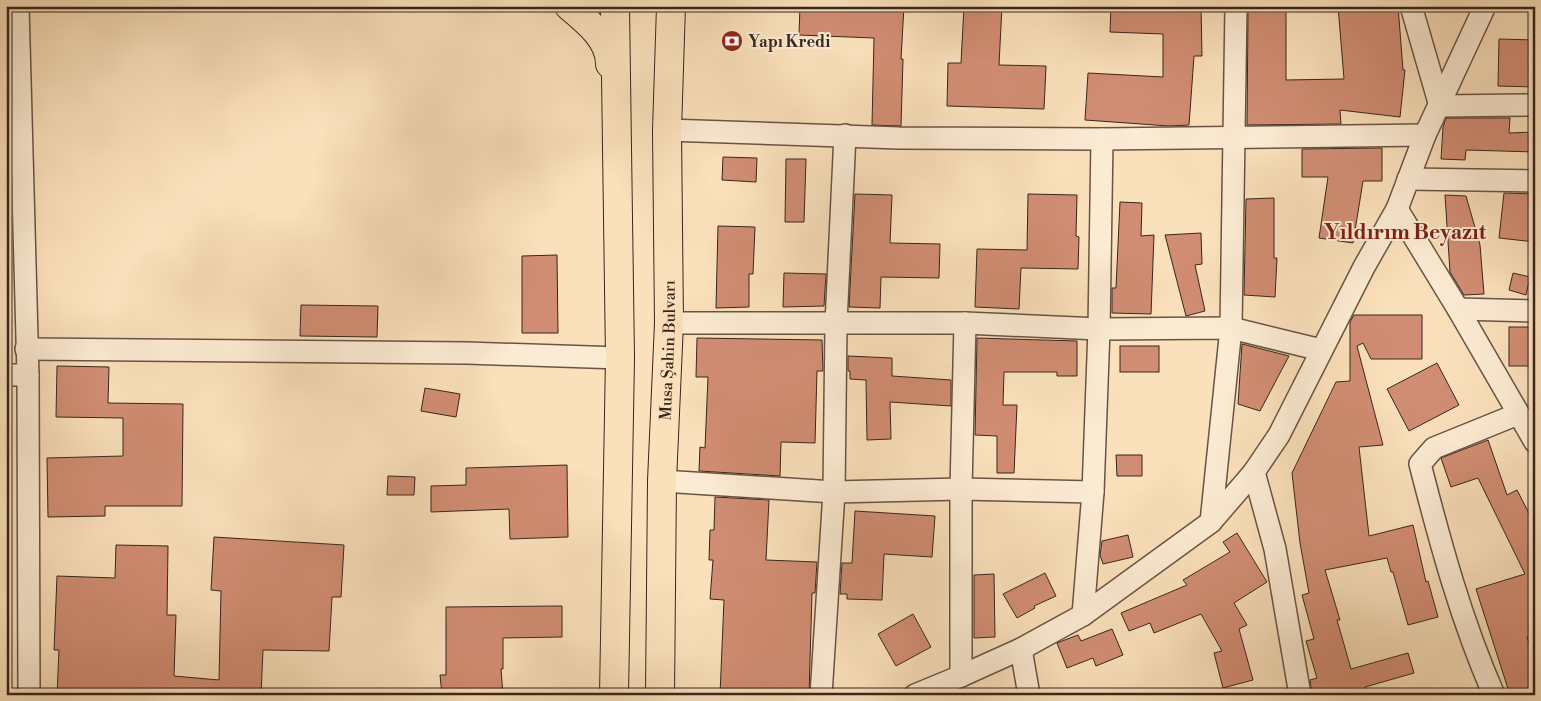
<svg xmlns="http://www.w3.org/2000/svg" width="1541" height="701" font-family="'Libre Bodoni',serif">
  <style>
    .building { fill: #d18d73; stroke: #38261e }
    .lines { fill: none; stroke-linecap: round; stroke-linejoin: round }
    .minor-casing { stroke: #685445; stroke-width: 24 }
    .primary-casing { stroke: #38261e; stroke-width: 30 }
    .minor { stroke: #fcebd3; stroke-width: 21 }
    .primary { stroke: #fae0bb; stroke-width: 28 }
    .labels { text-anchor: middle; stroke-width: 4; stroke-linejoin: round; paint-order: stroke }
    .poi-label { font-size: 16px; font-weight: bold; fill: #38261e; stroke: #fcebd3; text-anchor: start }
    .street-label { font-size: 16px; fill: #38261e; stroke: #fcebd3 }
    .district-label { font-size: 21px; font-weight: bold; fill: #7a1f14; stroke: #fcebd3 }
  </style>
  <rect width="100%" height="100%" fill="#fae0bb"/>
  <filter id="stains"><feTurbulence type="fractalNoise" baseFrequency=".004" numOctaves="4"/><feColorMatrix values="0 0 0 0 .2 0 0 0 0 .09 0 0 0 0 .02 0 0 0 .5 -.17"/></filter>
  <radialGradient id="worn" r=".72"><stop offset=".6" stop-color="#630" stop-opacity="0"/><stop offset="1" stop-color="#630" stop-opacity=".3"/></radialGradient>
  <g class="building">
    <path d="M800,6H904L901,59H903L901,126L872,125L874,38L799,35Z"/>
    <path d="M964,6H1002L999,65L1046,66L1044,109L947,106L948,63H961Z"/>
    <path d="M1111,6H1201L1202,56H1194L1189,125L1169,126L1085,120L1088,73L1163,77V34L1110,32Z"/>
    <path d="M1338,6H1398L1403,70H1405L1400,117L1340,110L1341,124L1247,125L1248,11H1286V80L1344,79Z"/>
    <path d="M1499,39L1535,40V87L1498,86Z"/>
    <path d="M1446,118H1510L1509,133L1535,132V152L1466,150L1465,160L1441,159L1443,127Z"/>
    <path d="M1382,148V181H1363L1353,243L1319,238L1328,177H1302V149Z"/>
    <path d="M723,157L757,158L756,182L722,180Z"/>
    <path d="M786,159H806L804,222H785Z"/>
    <path d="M1504,193L1535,194V242L1499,238Z"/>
    <path d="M855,194L892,195L890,243L940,244L939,278L881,277L880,308L849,307Z"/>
    <path d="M1028,194L1077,195L1076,236L1079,237L1078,269L1021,268L1019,309L975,307L977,249L1027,250Z"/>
    <path d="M1445,195L1466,196L1480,245L1484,294L1464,295L1450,272Z"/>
    <path d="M1274,198V258H1277L1275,297L1244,295L1246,199Z"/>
    <path d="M1120,202L1142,203L1141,236L1154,235L1151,314L1112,313V288H1116Z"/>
    <path d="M718,226L755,227L753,274H749V307L716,308Z"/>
    <path d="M1201,233L1202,264L1195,265L1205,311L1186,316L1165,235Z"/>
    <path d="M557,255L558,333H522V256Z"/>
    <path d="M784,273L826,274L824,306L783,307Z"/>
    <path d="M1513,273L1530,277L1526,295L1509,290Z"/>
    <path d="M301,305L378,306L377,337L300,336Z"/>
    <path d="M1354,315H1422V359H1371L1363,343L1357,346L1383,445L1359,447L1369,536L1413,525L1426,582L1428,581L1438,617L1408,625L1393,572H1391L1387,558L1325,570L1340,620H1337L1351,669L1408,653L1414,673L1365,687L1367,695H1312L1310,680L1317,678L1306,641L1314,639L1302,595L1309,593L1300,543L1292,473L1336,382L1350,381V322Z"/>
    <rect x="1509" y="327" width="26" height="39"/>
    <path d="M697,338L822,340L823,371H817L815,443L781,442L780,476L699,471L700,447L705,448L708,377H696Z"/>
    <path d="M977,338L1077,341V376H1057V372H1004L1003,405H1017L1014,473H997V436L975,435Z"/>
    <path d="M1242,344L1289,356L1260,411L1238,404Z"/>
    <rect x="1120" y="346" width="39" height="26"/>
    <path d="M848,356L892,358V376L951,380V406L890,402L891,439L867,440L866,380L850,379V371H848Z"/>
    <path d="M1437,363L1459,405L1409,431L1387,389Z"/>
    <path d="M57,366L109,367L108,403L183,404L182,506H105V516L48,517L47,458L123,456V418L56,417Z"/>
    <path d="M425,388L460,394L456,417L421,411Z"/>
    <path d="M1488,440L1507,495L1517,490L1535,525V634L1527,637L1535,663V695H1510L1476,589L1525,574L1478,478L1451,487L1441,458Z"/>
    <path d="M1116,455H1142V476H1117Z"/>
    <path d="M567,465L568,537L510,539L509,509L431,512V486L466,485V468Z"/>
    <path d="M388,476L415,477L414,495H387Z"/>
    <path d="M715,497L769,500L766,560L817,562L815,593H812L809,695H720L724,600L710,599L713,560H709L710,530H714Z"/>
    <path d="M855,511L935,516L932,557L884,554L882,600L847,599V594H840L842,563H852Z"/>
    <path d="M1237,533L1267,582L1234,603L1247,625L1239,629L1253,680L1223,688L1214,653L1222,651L1201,614L1154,633L1150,623L1129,631L1121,613L1187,585L1183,580L1230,552L1223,542Z"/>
    <path d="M1128,535L1133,557L1103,564L1100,555L1102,541Z"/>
    <path d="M214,537L344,545L341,597H332L329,651L263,650L261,695H57L59,650H54L57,576L115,578L116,545L168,546L167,615H176L174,676L219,680L221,591L211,590Z"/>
    <path d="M1045,573L1056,596L1034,606L1035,608L1017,618L1003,594Z"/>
    <path d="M994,574L995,637L974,638V575Z"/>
    <path d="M562,606V637L503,638V669H501L503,695H442L440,675H446V607Z"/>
    <path d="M913,614L931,647L896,666L878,634Z"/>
    <path d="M1112,629L1123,655L1096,666L1093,658L1067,668L1057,643L1078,635L1081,641Z"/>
  </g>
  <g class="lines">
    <g class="minor-casing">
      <g id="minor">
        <path d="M18,6L28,375L29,695"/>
        <path d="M1411,6L1440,106L1535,105"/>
        <path d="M667,130L899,138L1102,139L1425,135"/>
        <path d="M1408,179L1535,181"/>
        <path d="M1397,209L1458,309L1535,442"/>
        <path d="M1458,309L1535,311"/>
        <path d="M669,323H965L1099,329L1231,328L1321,350"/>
        <path d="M26,349L467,353L620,358"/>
        <path d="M6,375H28"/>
        <path d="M1254,472L1275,549L1300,695"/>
        <path d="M662,481L834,492L961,489L1093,492"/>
        <path d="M1211,522L1231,328L1236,6"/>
        <path d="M1083,615L1093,492L1099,329L1102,139"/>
        <path d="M1021,649L1029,695"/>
        <path d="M961,676V489L965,323"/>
        <path d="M821,695L834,492L836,323L845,135"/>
        <path d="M915,695L961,676L1021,649L1083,615L1211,522L1254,472L1279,435L1364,267L1397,209L1425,135L1485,6"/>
        <path d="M1494,695C1461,620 1440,542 1420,464L1434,448L1518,414"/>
      </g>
    </g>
    <g class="primary-casing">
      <g id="primary">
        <path d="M569,6C587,21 610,39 610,64"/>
        <path d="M614,695L620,358L615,6"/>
        <path id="s1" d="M660,695L662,481L669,323L667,130L671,6"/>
      </g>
    </g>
    <use href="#minor" class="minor"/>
    <use href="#primary" class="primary"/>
  </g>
  <defs>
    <g id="bank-disc" transform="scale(1.125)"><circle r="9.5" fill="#8f2418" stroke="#fcebd3"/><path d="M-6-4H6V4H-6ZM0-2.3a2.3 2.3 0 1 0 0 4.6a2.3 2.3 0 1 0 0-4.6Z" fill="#fff"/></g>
  </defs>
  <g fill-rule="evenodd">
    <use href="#bank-disc" x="732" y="41"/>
  </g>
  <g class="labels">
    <g class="poi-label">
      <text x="748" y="47">Yapı Kredi</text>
    </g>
    <g class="street-label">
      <text dy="6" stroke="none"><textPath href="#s1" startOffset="345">Musa Şahin Bulvarı</textPath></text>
    </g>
    <g class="district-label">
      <text x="1405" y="239">Yıldırım Beyazıt</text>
    </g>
  </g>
  <rect width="1541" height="701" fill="none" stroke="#fae0bb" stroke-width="25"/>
  <rect x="8" y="8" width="1526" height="686" fill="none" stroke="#38261e" stroke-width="2.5"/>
  <rect x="12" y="12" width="1516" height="676" fill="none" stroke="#38261e"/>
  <rect width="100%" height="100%" filter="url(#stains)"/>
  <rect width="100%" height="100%" fill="url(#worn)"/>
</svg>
